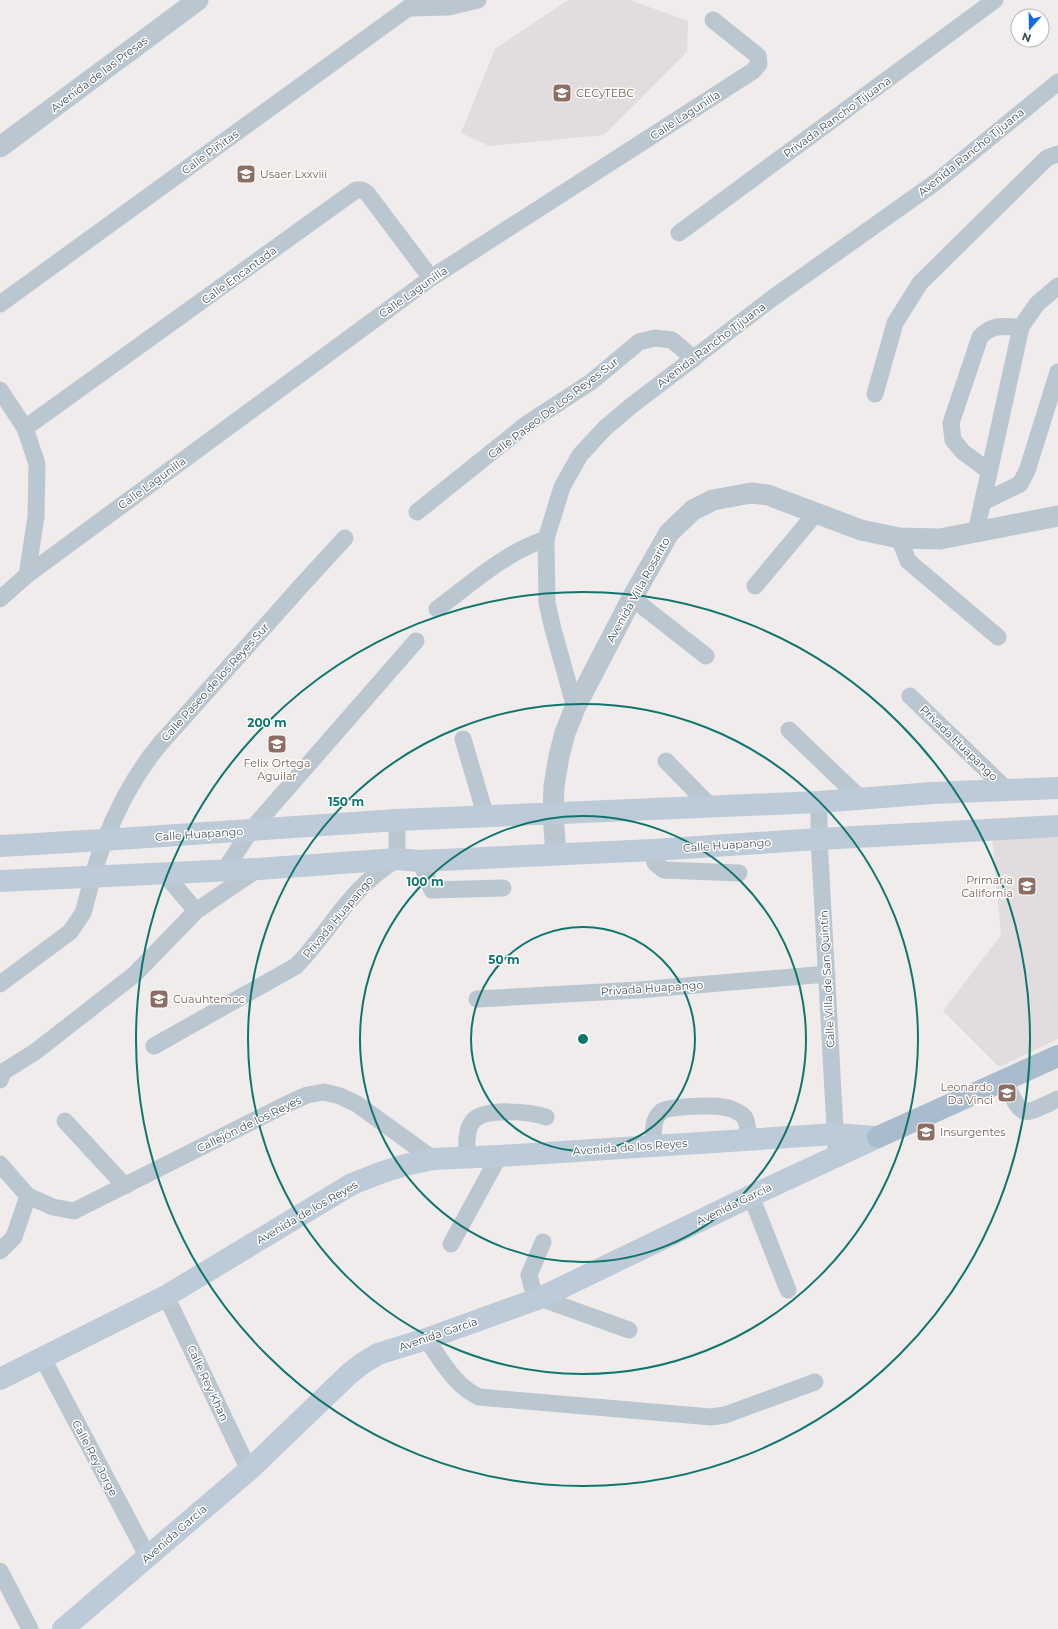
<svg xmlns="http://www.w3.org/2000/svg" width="1058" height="1629" font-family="Montserrat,sans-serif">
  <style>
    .education { fill: #e1ddde }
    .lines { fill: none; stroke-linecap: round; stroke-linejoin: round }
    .minor { stroke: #bbc7d0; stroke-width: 17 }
    .tertiary { stroke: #bbc7d0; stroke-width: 21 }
    .secondary { stroke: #bdcad8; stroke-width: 22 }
    .primary { stroke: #a9bcce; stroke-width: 22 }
    .ring { fill: none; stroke: #0f766e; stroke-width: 2 }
    .labels { text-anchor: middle; stroke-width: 3; stroke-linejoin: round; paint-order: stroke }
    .street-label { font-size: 11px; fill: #43505b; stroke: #fff }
    .education-label { font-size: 11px; fill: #785e54; stroke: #fff; text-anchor: start }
    .centre { fill: #0f766e; stroke: #fff; stroke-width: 2 }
    .ring-label { font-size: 12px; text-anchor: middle; font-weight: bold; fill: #0f766e; stroke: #fff; stroke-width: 3; stroke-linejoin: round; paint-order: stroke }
  </style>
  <rect width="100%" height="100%" fill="#f0ecec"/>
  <g class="education">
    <path d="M568,0H630L688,21L687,52L604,135L489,146L461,133L495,49Z"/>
    <path d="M1058,836V1039L999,1067L943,1011L1001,935L992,837Z"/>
  </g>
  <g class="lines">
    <g class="minor">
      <path d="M409,8L449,7L478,0"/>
      <path d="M679,233L995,0"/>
      <path d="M0,304L419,0"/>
      <path d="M0,390L25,428L37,464L36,517L27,575"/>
      <path d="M875,394L895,323L920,283L1047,158L1058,154"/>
      <path d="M25,428L356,190H362L367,193L431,278"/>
      <path d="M989,471L963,452L953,440L951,423L980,337C993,323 1003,327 1021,327"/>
      <path d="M983,502L1020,484L1027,471L1058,372"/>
      <path d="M417,512L528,423L591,382L639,342L655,338L672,340L694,359"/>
      <path d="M976,532L1021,327L1037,304L1058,286"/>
      <path d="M899,538L908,561L998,637"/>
      <path d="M755,586L816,513"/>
      <path d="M632,598L706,656"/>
      <path d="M0,599L27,575L431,278L753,71L759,64L758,56L713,20"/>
      <path d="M437,609C472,583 504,553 546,539"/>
      <path d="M910,696L1007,790"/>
      <path d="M575,708L553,629L547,603L546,539L562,487L580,455L605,428L631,406L774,297L936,182L1058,82"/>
      <path d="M789,730L861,799"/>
      <path d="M463,739L486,817"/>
      <path d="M666,761L710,806"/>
      <path d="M819,802V839L836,1146"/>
      <path d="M653,850L655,863L664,870L739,873"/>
      <path d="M420,861L432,890L503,888"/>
      <path d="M224,871L251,830L416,641"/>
      <path d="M164,873L196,911"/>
      <path d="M0,984L70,932L83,913C90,889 95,863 105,840C119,804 136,773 160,744L301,586L345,538"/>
      <path d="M477,999L638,990L827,974"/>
      <path d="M154,1046L296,966C319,943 336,914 359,890C370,878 383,868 397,859V820"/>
      <path d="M0,1080L3,1072L35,1052L135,974L196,911L258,869"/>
      <path d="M1004,1081C1024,1119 1019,1117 1058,1099"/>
      <path d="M65,1121L125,1186"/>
      <path d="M655,1146C653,1134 651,1120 662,1111C668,1106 714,1105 723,1107C730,1108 741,1112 745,1118C748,1124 748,1133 749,1139"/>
      <path d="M467,1157C467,1146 465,1130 473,1121C485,1107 531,1112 546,1117"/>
      <path d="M0,1164L28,1196L53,1207L74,1211L287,1104L307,1095L324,1092L340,1096L357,1104L433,1159"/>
      <path d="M751,1196L788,1290"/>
      <path d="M543,1242L529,1275L532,1287L540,1298L629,1330"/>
      <path d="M451,1244L499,1156"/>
      <path d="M0,1251L14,1237L28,1196"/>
      <path d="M166,1296L249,1470"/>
      <path d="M426,1339C442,1361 454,1385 479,1397L711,1417L725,1415L815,1382"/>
      <path d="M43,1359L148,1557"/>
      <path d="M0,1571L30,1629"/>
    </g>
    <g class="tertiary">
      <path d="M0,147L198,0"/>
      <path d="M556,855L553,814L554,786L559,756L565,733L575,708L632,598L669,533L693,510L713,500L751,493L768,495L861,530L899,538L940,539L1058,516"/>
    </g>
    <g class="secondary">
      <path d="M0,846L104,840L397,820L819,802L933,793L1058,788"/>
      <path d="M0,881L258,869L397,859L420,861L653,850L819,839L1058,826"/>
      <path d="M0,1379L166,1296L352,1184L380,1173L405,1165L433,1159L499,1156L835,1134L875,1137"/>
      <path d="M63,1629L249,1470L349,1374L363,1363L378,1354L426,1339L540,1298L751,1196L878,1137"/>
    </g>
    <path class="primary" d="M878,1137L1058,1056"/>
  </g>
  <g class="ring">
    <circle cx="583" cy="1039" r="112"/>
    <circle cx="583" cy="1039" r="223"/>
    <circle cx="583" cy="1039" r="335"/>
    <circle cx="583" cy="1039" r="447"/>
  </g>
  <defs>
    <g id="school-square" transform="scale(1)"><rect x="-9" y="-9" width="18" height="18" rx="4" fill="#8d6e63" stroke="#fff"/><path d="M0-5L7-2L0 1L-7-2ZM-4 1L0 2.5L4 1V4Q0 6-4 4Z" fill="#fff"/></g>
  </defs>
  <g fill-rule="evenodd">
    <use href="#school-square" x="562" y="93"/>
    <use href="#school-square" x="246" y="174"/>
    <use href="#school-square" x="277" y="744"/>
    <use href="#school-square" x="1027" y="886"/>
    <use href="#school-square" x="159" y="999"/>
    <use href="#school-square" x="1007" y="1093"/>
    <use href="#school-square" x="926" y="1132"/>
  </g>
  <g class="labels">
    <g class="street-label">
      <text transform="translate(99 74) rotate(-37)" y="4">Avenida de las Presas</text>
      <text transform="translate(685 115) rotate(-33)" y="4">Calle Lagunilla</text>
      <text transform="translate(837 117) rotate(-36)" y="4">Privada Rancho Tijuana</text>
      <text transform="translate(210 152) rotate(-36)" y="4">Calle Piñitas</text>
      <text transform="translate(971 152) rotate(-39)" y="4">Avenida Rancho Tijuana</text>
      <text transform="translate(239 275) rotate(-36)" y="4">Calle Encantada</text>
      <text transform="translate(413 292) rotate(-35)" y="4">Calle Lagunilla</text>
      <text transform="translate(711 345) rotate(-37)" y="4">Avenida Rancho Tijuana</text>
      <text transform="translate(553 408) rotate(-37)" y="4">Calle Paseo De Los Reyes Sur</text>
      <text transform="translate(152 483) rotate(-36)" y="4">Calle Lagunilla</text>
      <text transform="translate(638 590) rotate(-61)" y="4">Avenida Villa Rosarito</text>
      <text transform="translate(215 682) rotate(-48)" y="4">Calle Paseo de los Reyes Sur</text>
      <text transform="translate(959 743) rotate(44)" y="4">Privada Huapango</text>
      <text transform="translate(199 834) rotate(-4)" y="4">Calle Huapango</text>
      <text transform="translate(727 845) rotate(-4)" y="4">Calle Huapango</text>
      <text transform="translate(338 917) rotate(-50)" y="4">Privada Huapango</text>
      <text transform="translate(827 979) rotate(-93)" y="4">Calle Villa de San Quintín</text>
      <text transform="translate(652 988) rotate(-4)" y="4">Privada Huapango</text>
      <text transform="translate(249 1124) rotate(-26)" y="4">Callejón de los Reyes</text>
      <text transform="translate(630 1147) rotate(-4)" y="4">Avenida de los Reyes</text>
      <text transform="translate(734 1204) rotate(-26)" y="4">Avenida García</text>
      <text transform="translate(307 1212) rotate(-30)" y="4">Avenida de los Reyes</text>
      <text transform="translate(438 1334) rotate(-19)" y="4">Avenida García</text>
      <text transform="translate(208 1383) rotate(65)" y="4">Calle Rey Khan</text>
      <text transform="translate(95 1458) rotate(62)" y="4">Calle Rey Jorge</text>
      <text transform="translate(174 1534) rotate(-41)" y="4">Avenida García</text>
    </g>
    <g class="education-label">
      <text x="576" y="97">CECyTEBC</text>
      <text x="260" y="178">Usaer Lxxviii</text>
      <text x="277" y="767" text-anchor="middle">Felix Ortega<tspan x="277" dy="13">Aguilar</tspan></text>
      <text x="1013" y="884" text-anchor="end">Primaria<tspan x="1013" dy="13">California</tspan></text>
      <text x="173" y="1003">Cuauhtemoc</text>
      <text x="993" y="1091" text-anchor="end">Leonardo<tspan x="993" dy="13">Da Vinci</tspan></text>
      <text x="940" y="1136">Insurgentes</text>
    </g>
  </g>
  <circle cx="583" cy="1039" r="6" class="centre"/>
  <g class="ring-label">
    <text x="267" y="727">200 m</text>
    <text x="346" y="806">150 m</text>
    <text x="425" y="886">100 m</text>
    <text x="504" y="964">50 m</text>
  </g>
  <g transform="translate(1030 28) rotate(200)"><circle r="19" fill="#ffffff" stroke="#b4b9bd"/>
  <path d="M0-3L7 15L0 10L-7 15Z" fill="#0b6aea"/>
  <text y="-6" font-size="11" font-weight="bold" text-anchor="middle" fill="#43505b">N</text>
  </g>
</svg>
